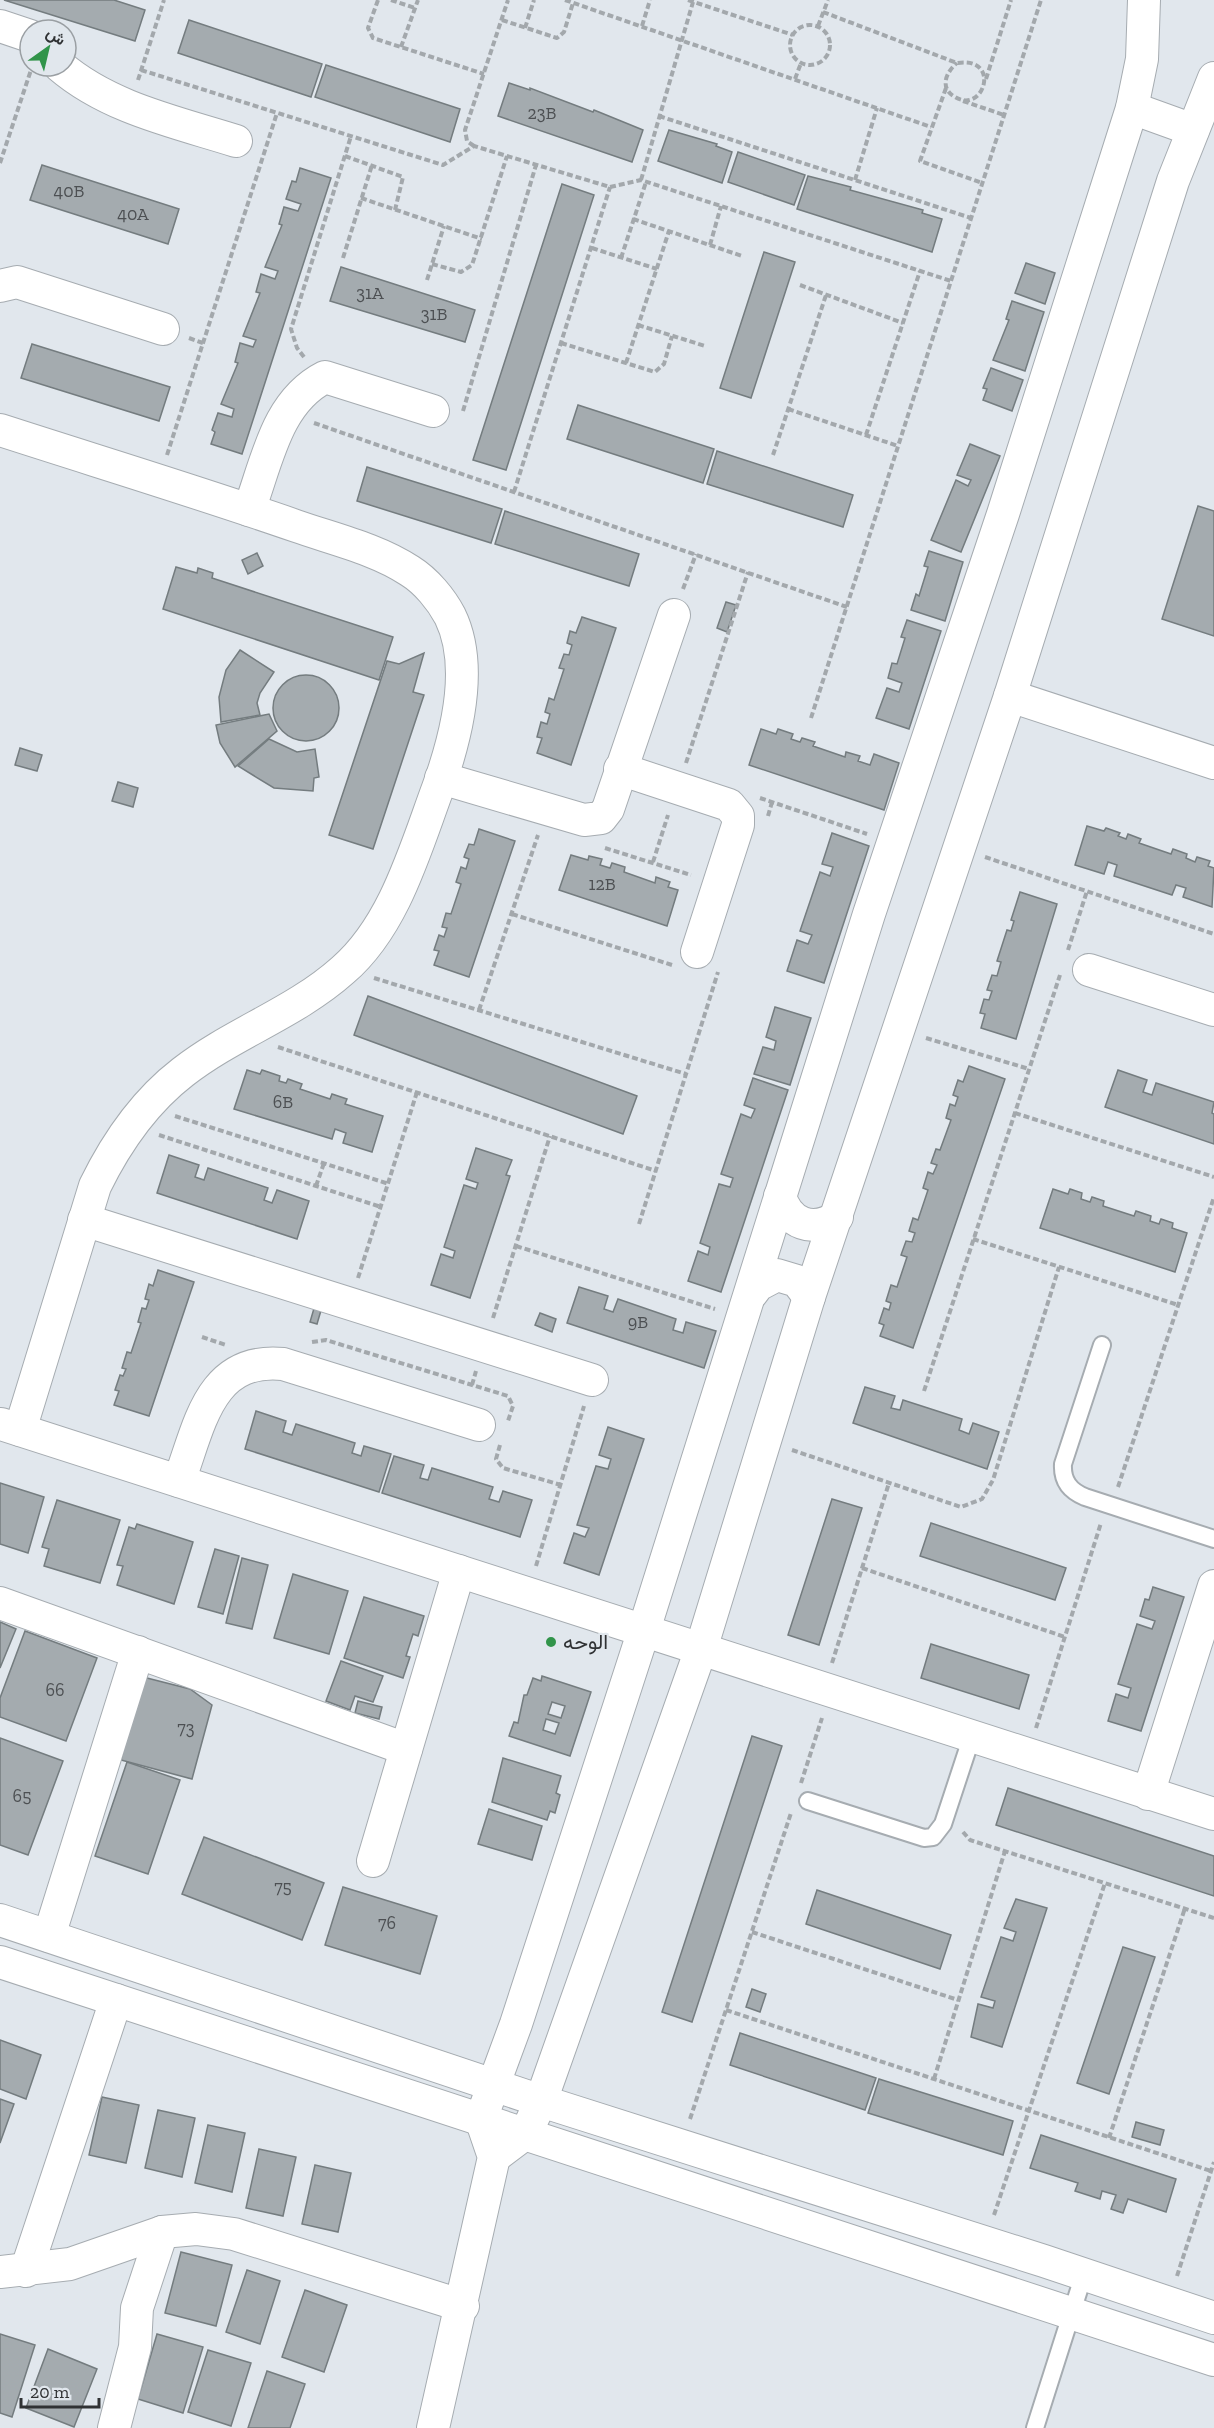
<svg xmlns="http://www.w3.org/2000/svg" width="1214" height="2428" font-family="'Zilla Slab',Vazirmatn,serif">
  <style>
    .building { fill: #a4abaf; stroke: #747c7f; stroke-width: 1.5; fill-rule: evenodd }
    .lines { fill: none; stroke-linecap: round; stroke-linejoin: round }
    .lane-casing { stroke: #a6acb1; stroke-width: 20 }
    .street-casing { stroke: #a6acb1; stroke-width: 34 }
    .path { stroke: #a3a8ac; stroke-width: 4; stroke-dasharray: 6 3; stroke-linecap: butt }
    .lane { stroke: #fff; stroke-width: 16 }
    .street { stroke: #fff; stroke-width: 32 }
    .poi-dot { fill: #31944a; stroke: #e1e7ed; stroke-width: 2 }
    .labels { text-anchor: middle; stroke-width: 4.5; stroke-linejoin: round; paint-order: stroke }
    .number-label { font-size: 18px; fill: #4d5053 }
    .poi-label { font-size: 21px; fill: #303234; stroke: #e1e7ed; text-anchor: start }
  </style>
  <rect width="100%" height="100%" fill="#e1e7ed"/>
  <g class="building">
    <path d="M4,0H114L145,10L135,41Z"/>
    <path d="M189,20L322,64L311,97L178,53Z"/>
    <path d="M326,65L460,109L450,142L315,97Z"/>
    <path d="M509,83L530,90V88L593,112L594,110L643,130L632,162L498,116Z"/>
    <path d="M669,130L717,144L716,146L732,152L722,183L658,161Z"/>
    <path d="M738,152L805,175L794,205L728,182Z"/>
    <path d="M42,165L179,209L168,244L30,200Z"/>
    <path d="M300,168L331,178L242,454L211,444L215,432L212,430L218,413L232,417L234,409L221,404L238,363L235,362L240,343L253,347L256,340L243,336L260,293L256,292L261,274L275,279L278,271L265,267L282,225L279,224L284,207L298,211L301,204L286,199L292,181L296,182Z"/>
    <path d="M808,176L851,187L850,190L923,210L922,213L942,219L932,252L797,209Z"/>
    <path d="M562,184L594,195L506,470L473,460Z"/>
    <path d="M764,252L795,262L751,398L720,388Z"/>
    <path d="M1026,263L1055,273L1045,304L1015,293Z"/>
    <path d="M341,267L475,310L465,342L330,301Z"/>
    <path d="M1012,301L1044,312L1025,371L993,360L1009,320L1006,319Z"/>
    <path d="M32,344L170,387L159,421L21,378Z"/>
    <path d="M991,368L1023,380L1012,411L983,400L987,389L983,388Z"/>
    <path d="M578,405L714,449L703,483L567,439Z"/>
    <path d="M970,444L1000,456L961,552L931,540L956,480L968,486L971,480L957,475Z"/>
    <path d="M717,451L853,495L843,527L707,484Z"/>
    <path d="M367,467L502,509L491,543L357,501Z"/>
    <path d="M1198,506L1214,511V636L1162,619Z"/>
    <path d="M505,511L639,554L629,586L495,544Z"/>
    <path d="M929,551L963,562L945,621L911,610L916,594L919,596L928,567L924,566Z"/>
    <path d="M257,553L263,566L248,574L242,560Z"/>
    <path d="M176,567L197,573L198,568L213,573L212,578L393,637L379,680L163,609Z"/>
    <path d="M726,602L736,605L727,632L717,628Z"/>
    <path d="M582,617L616,628L571,765L537,753L542,738L537,737L541,722L547,724L550,714L545,712L549,698L554,700L564,669L559,668L564,654L569,655L572,645L567,643L570,631L576,633Z"/>
    <path d="M907,620L941,631L909,729L876,718L887,688L899,692L902,683L888,678L892,663L897,664L905,638L901,637Z"/>
    <path d="M240,650L274,672L260,693L257,703L260,715L221,722L219,697L226,670Z"/>
    <path d="M424,653L413,692L424,695L373,849L329,835L387,661L399,664Z"/>
    <circle cx="306" cy="708" r="33"/>
    <path d="M269,714L277,731L235,767L220,743L216,725Z"/>
    <path d="M761,729L776,734L778,729L793,734L791,739L800,742L802,738L815,742L813,746L845,757L846,752L860,756L858,761L870,765L874,754L899,763L884,810L749,765Z"/>
    <path d="M269,739L297,752L315,749L319,777L314,778L313,791L274,788L238,766Z"/>
    <path d="M20,748L42,755L37,771L15,765Z"/>
    <path d="M118,782L138,788L133,807L112,801Z"/>
    <path d="M1087,826L1104,831L1106,828L1120,833L1118,836L1126,839L1128,834L1141,839L1139,843L1171,854L1173,849L1187,854L1186,858L1195,862L1197,857L1210,861L1208,866L1214,868L1212,907L1183,897L1186,888L1176,885L1172,895L1114,876L1117,865L1108,862L1104,874L1075,865Z"/>
    <path d="M479,829L515,841L469,977L434,965L439,951L434,950L439,935L444,937L447,928L442,927L446,913L451,914L461,884L456,882L461,867L466,869L469,859L464,857L469,844L474,845Z"/>
    <path d="M832,833L869,846L824,983L787,971L797,940L808,944L812,935L800,931L820,872L830,876L833,867L822,864Z"/>
    <path d="M571,855L588,860L589,856L602,859L600,865L610,868L612,863L625,867L624,872L655,883L656,877L670,882L668,887L678,890L667,926L559,890Z"/>
    <path d="M1020,892L1057,904L1016,1039L981,1028L985,1014L980,1013L984,999L989,1000L992,991L987,990L992,975L997,976L1001,962L997,961L1007,930L1011,931L1014,921L1011,920Z"/>
    <path d="M368,996L637,1096L623,1134L354,1035Z"/>
    <path d="M775,1007L811,1018L790,1085L754,1074L763,1047L774,1050L776,1041L766,1037Z"/>
    <path d="M969,1066L1005,1079L913,1348L880,1336L884,1325L879,1323L884,1308L889,1310L891,1303L886,1301L891,1285L897,1287L907,1257L901,1255L906,1241L912,1242L915,1233L909,1231L913,1218L918,1220L928,1190L923,1188L928,1172L933,1174L937,1165L931,1163L936,1149L940,1150L951,1120L946,1118L950,1104L955,1106L958,1097L953,1095L958,1080L963,1082Z"/>
    <path d="M247,1070L260,1074L262,1070L280,1076L279,1081L286,1083L288,1079L302,1084L300,1089L330,1099L332,1094L347,1099L345,1104L383,1116L372,1152L343,1143L346,1133L335,1129L332,1139L234,1109Z"/>
    <path d="M1118,1070L1147,1080L1143,1092L1152,1095L1156,1083L1214,1102L1212,1113L1214,1114V1144L1105,1107Z"/>
    <path d="M753,1078L788,1090L721,1292L688,1281L698,1251L708,1255L710,1247L700,1243L719,1184L730,1187L733,1178L721,1174L741,1114L751,1118L755,1109L744,1105Z"/>
    <path d="M476,1148L512,1160L506,1175L510,1176L470,1298L431,1285L441,1254L453,1258L455,1251L444,1247L464,1185L476,1189L478,1183L466,1179Z"/>
    <path d="M169,1155L199,1165L195,1177L204,1180L208,1168L268,1188L264,1200L272,1203L277,1190L309,1201L297,1239L157,1193Z"/>
    <path d="M1053,1189L1068,1194L1070,1189L1082,1193L1081,1199L1090,1202L1092,1197L1104,1201L1103,1206L1134,1216L1136,1211L1151,1216L1150,1221L1159,1224L1161,1219L1173,1223L1172,1228L1187,1233L1175,1272L1040,1228Z"/>
    <path d="M158,1270L194,1282L149,1416L114,1405L119,1391L115,1390L120,1375L123,1376L126,1369L122,1368L127,1352L131,1353L141,1323L138,1322L142,1308L146,1309L149,1300L145,1299L149,1284L153,1286Z"/>
    <path d="M579,1287L608,1296L604,1309L613,1312L618,1299L676,1319L673,1330L683,1333L686,1322L716,1331L704,1368L567,1323Z"/>
    <path d="M315,1305L322,1307L317,1324L310,1322Z"/>
    <path d="M540,1313L556,1319L552,1332L535,1325Z"/>
    <path d="M865,1387L895,1396L891,1408L900,1410L903,1400L962,1419L959,1430L969,1434L973,1423L999,1432L987,1469L853,1423Z"/>
    <path d="M256,1411L286,1421L283,1432L292,1435L296,1424L355,1443L352,1453L361,1456L364,1446L391,1454L379,1492L245,1449Z"/>
    <path d="M608,1427L644,1439L599,1575L564,1563L574,1533L585,1537L589,1528L577,1525L596,1466L608,1469L611,1459L599,1455Z"/>
    <path d="M394,1456L424,1465L420,1478L428,1480L432,1468L493,1487L489,1499L499,1502L503,1491L532,1500L520,1537L382,1493Z"/>
    <path d="M0,1483L44,1497L28,1553L0,1544Z"/>
    <path d="M832,1499L862,1508L819,1645L788,1635Z"/>
    <path d="M57,1500L120,1520L100,1583L44,1566L49,1549L42,1547Z"/>
    <path d="M931,1523L1066,1568L1055,1600L920,1556Z"/>
    <path d="M137,1524L193,1542L174,1604L117,1585L123,1566L117,1565L129,1527L135,1529Z"/>
    <path d="M215,1549L239,1556L223,1614L198,1607Z"/>
    <path d="M242,1558L268,1565L252,1629L226,1623Z"/>
    <path d="M293,1574L348,1591L329,1654L274,1638Z"/>
    <path d="M1153,1587L1184,1597L1141,1731L1108,1721L1116,1694L1128,1698L1131,1688L1118,1684L1137,1624L1152,1629L1155,1621L1140,1616L1145,1599L1149,1600Z"/>
    <path d="M364,1597L424,1616L418,1636L413,1634L406,1656L410,1657L403,1678L344,1658Z"/>
    <path d="M0,1622L16,1629L0,1668Z"/>
    <path d="M25,1631L97,1658L66,1741L0,1717V1698Z"/>
    <path d="M931,1644L1029,1675L1019,1709L921,1678Z"/>
    <path d="M341,1661L383,1676L373,1702L355,1696L350,1710L326,1701Z"/>
    <path d="M542,1676L591,1692L570,1756L509,1736L514,1722L518,1723L524,1695H527L533,1678L541,1681ZM552,1702L565,1706L561,1718L548,1714ZM546,1719L559,1723L555,1734L543,1730Z"/>
    <path d="M143,1677L190,1689L212,1705L192,1779L121,1760Z"/>
    <path d="M358,1701L382,1707L379,1719L355,1713Z"/>
    <path d="M752,1736L782,1746L692,2022L662,2012Z"/>
    <path d="M0,1738L63,1761L28,1855L0,1845Z"/>
    <path d="M503,1758L561,1776L556,1793L560,1795L555,1813L550,1811L547,1820L492,1802Z"/>
    <path d="M127,1762L180,1780L148,1874L95,1856Z"/>
    <path d="M1008,1788L1214,1856V1896L996,1825Z"/>
    <path d="M489,1809L542,1826L532,1860L478,1844Z"/>
    <path d="M204,1837L324,1883L302,1940L182,1894Z"/>
    <path d="M343,1887L437,1916L420,1974L325,1945Z"/>
    <path d="M817,1890L951,1935L940,1969L806,1924Z"/>
    <path d="M1016,1899L1047,1908L1002,2047L971,2037L978,2004L993,2008L995,2001L981,1997L1001,1937L1013,1941L1016,1932L1004,1928Z"/>
    <path d="M1123,1947L1155,1957L1109,2094L1077,2083Z"/>
    <path d="M752,1989L766,1994L760,2012L746,2007Z"/>
    <path d="M740,2033L876,2078L865,2110L730,2065Z"/>
    <path d="M0,2040L41,2055L26,2099L0,2089Z"/>
    <path d="M879,2079L1013,2121L1003,2155L868,2113Z"/>
    <path d="M102,2097L139,2105L126,2163L89,2155Z"/>
    <path d="M0,2099L14,2104L0,2143Z"/>
    <path d="M158,2110L195,2118L182,2177L145,2168Z"/>
    <path d="M1136,2122L1164,2130L1160,2145L1132,2137Z"/>
    <path d="M208,2125L245,2133L232,2192L195,2183Z"/>
    <path d="M1041,2135L1176,2179L1166,2212L1128,2199L1123,2213L1111,2209L1116,2195L1102,2191L1100,2199L1075,2191L1078,2183L1030,2168Z"/>
    <path d="M259,2149L296,2157L283,2216L246,2208Z"/>
    <path d="M315,2165L351,2173L338,2232L302,2224Z"/>
    <path d="M181,2252L232,2265L216,2326L165,2313Z"/>
    <path d="M247,2270L280,2281L260,2344L226,2332Z"/>
    <path d="M305,2290L347,2305L324,2372L282,2357Z"/>
    <path d="M0,2334L35,2345L12,2417L0,2413Z"/>
    <path d="M157,2334L203,2347L183,2413L138,2399Z"/>
    <path d="M48,2349L97,2369L74,2427L26,2408Z"/>
    <path d="M208,2350L251,2363L231,2426L188,2412Z"/>
    <path d="M267,2371L305,2384L290,2428H248Z"/>
  </g>
  <g class="lines">
    <g class="lane-casing">
      <g id="lane">
        <path d="M1102,1345L1063,1464C1062,1481 1070,1491 1085,1497L1214,1539"/>
        <path d="M808,1801L924,1838L933,1837L943,1824L972,1736"/>
        <path d="M1035,2428L1084,2274"/>
      </g>
    </g>
    <g class="street-casing">
      <g id="street">
        <path d="M0,26L30,36"/>
        <path d="M60,66C109,108 176,122 236,141"/>
        <path d="M1132,108L1193,130"/>
        <path d="M0,286L17,282L163,329"/>
        <path d="M0,430C99,462 198,492 296,526C333,539 377,549 410,571C426,581 441,599 450,616C475,667 456,738 438,788C415,850 394,926 343,970C295,1013 233,1033 183,1072C144,1102 117,1141 95,1186L20,1430"/>
        <path d="M249,510C267,462 276,402 325,377L433,411"/>
        <path d="M1010,696L1214,763"/>
        <path d="M620,769L729,805L738,816V825L697,952"/>
        <path d="M441,778L584,820L601,818L608,809L674,615"/>
        <path d="M1089,970L1214,1010"/>
        <path d="M780,1196C788,1224 813,1233 837,1217"/>
        <path d="M84,1220L592,1380"/>
        <path d="M752,1293L758,1285L777,1275L797,1281L809,1297"/>
        <path d="M1,1424L1214,1814"/>
        <path d="M179,1481C200,1425 209,1357 283,1364L479,1425"/>
        <path d="M0,1603L406,1749"/>
        <path d="M1148,1794L1214,1586"/>
        <path d="M373,1861L459,1571"/>
        <path d="M0,1920L541,2101L1044,2261L1214,2318"/>
        <path d="M49,1936L138,1652"/>
        <path d="M0,1962L1214,2360"/>
        <path d="M494,2157L526,2133L541,2101L701,1649L809,1297L1010,696L1173,181L1214,78"/>
        <path d="M26,2271L116,2000"/>
        <path d="M0,2272L70,2264L162,2232L196,2229L234,2234L463,2306"/>
        <path d="M114,2428L135,2347L137,2308L162,2232"/>
        <path d="M433,2428L494,2157L481,2119L516,2024L644,1630L869,914L1003,514L1132,108L1142,59L1144,0"/>
      </g>
    </g>
    <g class="path">
      <path d="M378,0L368,28L373,38L484,74"/>
      <path d="M391,0L415,8"/>
      <path d="M565,0L931,127"/>
      <path d="M688,0L793,35"/>
      <path d="M823,12L957,63C1002,56 984,115 955,97C939,88 946,72 957,63"/>
      <path d="M502,20L557,38L564,32L573,3"/>
      <circle cx="810" cy="45" r="20"/>
      <path d="M642,26L650,0"/>
      <path d="M818,26L828,0"/>
      <path d="M525,28L534,0"/>
      <path d="M401,47L418,0"/>
      <path d="M141,70L443,165L474,146L610,187L641,180L951,281"/>
      <path d="M795,79L801,63"/>
      <path d="M986,79L1011,0"/>
      <path d="M138,80L164,0"/>
      <path d="M946,88L920,161L982,183"/>
      <path d="M963,101L1004,115"/>
      <path d="M659,116L971,218"/>
      <path d="M474,146L467,141L465,130L508,0"/>
      <path d="M345,156L403,177L395,210"/>
      <path d="M0,163L31,70"/>
      <path d="M641,180L693,2"/>
      <path d="M855,180L877,108"/>
      <path d="M361,198L482,239"/>
      <path d="M633,219L742,256"/>
      <path d="M710,245L721,206"/>
      <path d="M592,248L657,269"/>
      <path d="M343,258L372,165"/>
      <path d="M621,258L646,182"/>
      <path d="M432,264L461,272L472,265L507,156"/>
      <path d="M427,280L444,226"/>
      <path d="M800,285L903,323"/>
      <path d="M638,325L705,346"/>
      <path d="M189,338L203,343"/>
      <path d="M561,343L655,372L664,364L672,336"/>
      <path d="M304,357L297,348L291,329L351,136"/>
      <path d="M626,363L669,231"/>
      <path d="M788,409L898,446"/>
      <path d="M463,411L536,165"/>
      <path d="M314,423L847,607"/>
      <path d="M866,435L920,271"/>
      <path d="M167,455L277,113"/>
      <path d="M773,455L826,295"/>
      <path d="M514,492L610,187"/>
      <path d="M683,589L696,554"/>
      <path d="M811,718L1041,0"/>
      <path d="M686,763L748,572"/>
      <path d="M760,798L867,834"/>
      <path d="M768,816L772,802"/>
      <path d="M605,848L691,875"/>
      <path d="M985,857L1214,934"/>
      <path d="M653,862L668,815"/>
      <path d="M512,914L672,965"/>
      <path d="M1068,950L1087,891"/>
      <path d="M374,978L686,1074"/>
      <path d="M479,1010L538,835"/>
      <path d="M926,1038L1029,1069"/>
      <path d="M278,1047L656,1171"/>
      <path d="M1015,1113L1214,1177"/>
      <path d="M175,1116L389,1184"/>
      <path d="M159,1135L381,1207"/>
      <path d="M316,1186L324,1163"/>
      <path d="M639,1224L718,972"/>
      <path d="M973,1239L1178,1305"/>
      <path d="M516,1246L715,1309"/>
      <path d="M358,1278L417,1092"/>
      <path d="M493,1318L550,1136"/>
      <path d="M202,1337L226,1345"/>
      <path d="M312,1342L326,1340L508,1396L513,1406L508,1421"/>
      <path d="M472,1385L476,1371"/>
      <path d="M924,1391L1060,975"/>
      <path d="M500,1445L496,1459L503,1468L561,1485"/>
      <path d="M792,1450L961,1507L982,1499L993,1480L1059,1267"/>
      <path d="M1118,1487L1214,1197"/>
      <path d="M536,1566L584,1406"/>
      <path d="M862,1568L1065,1637"/>
      <path d="M832,1663L889,1483"/>
      <path d="M1036,1728L1101,1523"/>
      <path d="M801,1783L822,1718"/>
      <path d="M963,1832L970,1840L1214,1918"/>
      <path d="M752,1932L958,2000"/>
      <path d="M726,2010L1211,2171"/>
      <path d="M934,2079L1005,1851"/>
      <path d="M690,2119L791,1813"/>
      <path d="M1109,2138L1185,1908"/>
      <path d="M994,2215L1105,1883"/>
      <path d="M1177,2276L1214,2162"/>
    </g>
    <use href="#lane" class="lane"/>
    <use href="#street" class="street"/>
  </g>
  <circle class="poi-dot" cx="551" cy="1642" r="6"/>
  <g class="labels">
    <g class="number-label">
      <text x="542" y="119">23B</text>
      <text x="69" y="197">40B</text>
      <text x="133" y="220">40A</text>
      <text x="370" y="299">31A</text>
      <text x="434" y="320">31B</text>
      <text x="602" y="890">12B</text>
      <text x="283" y="1108">6B</text>
      <text x="638" y="1328">9B</text>
      <text x="55" y="1696">66</text>
      <text x="186" y="1734">73</text>
      <text x="22" y="1802">65</text>
      <text x="283" y="1893">75</text>
      <text x="387" y="1929">76</text>
    </g>
    <g class="poi-label">
      <text x="563" y="1649">الوحه</text>
    </g>
  </g>
  <g transform="translate(48 48) rotate(34)"><circle r="28" fill="#e1e7ed" stroke="#9a9fa3" stroke-width="1.5"/>
  <path d="M0-4.5L10 22L0 15L-10 22Z" fill="#31944a"/>
  <text y="-9" font-size="16" font-weight="bold" text-anchor="middle" fill="#303234">ش</text>
  </g>
  <path d="M21 2398v9h78v-9" fill="none" stroke="#303234" stroke-width="3"/>
  <text x="30" y="2398" font-size="18" fill="#303234" stroke="#e1e7ed" stroke-width="4.5" paint-order="stroke">20 m</text>
</svg>
